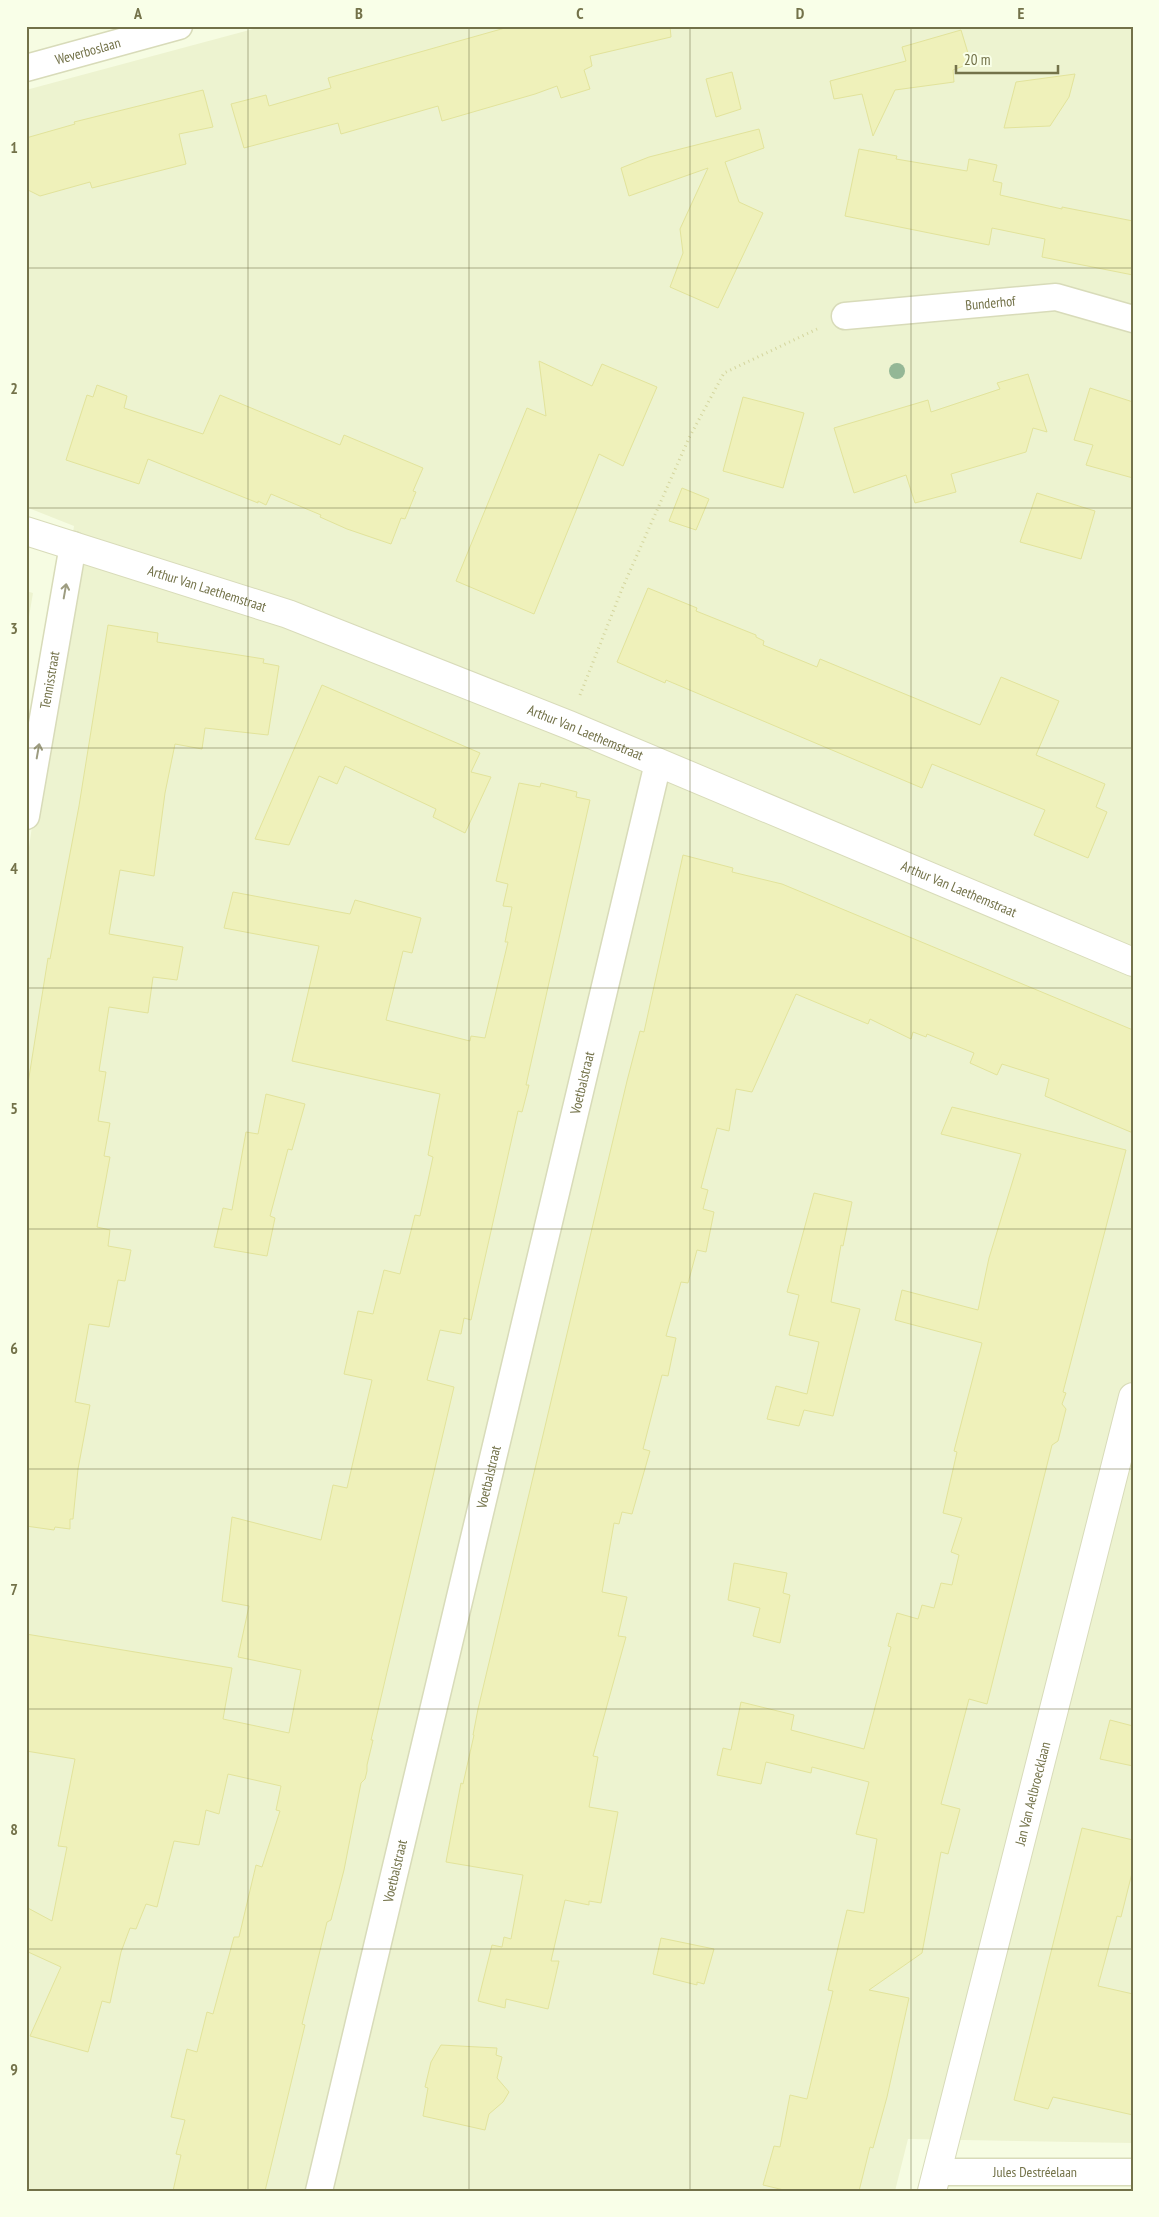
<svg xmlns="http://www.w3.org/2000/svg" width="1159" height="2217" font-family="'PT Sans Narrow',sans-serif">
  <style>
    .residential { fill: #edf3d0 }
    .building { fill: #eff1ba; stroke: #e2e39b }
    .lines { fill: none; stroke-linecap: round; stroke-linejoin: round }
    .minor-casing { stroke: #d8dbb9; stroke-width: 29 }
    .tertiary-casing { stroke: #d8dbb9; stroke-width: 30 }
    .path { stroke: #d4d59d; stroke-width: 3; stroke-dasharray: 1 4; stroke-linecap: butt }
    .minor { stroke: #fff; stroke-width: 26 }
    .tertiary { stroke: #fff; stroke-width: 28 }
    .tree { fill: #94b796 }
    .oneway { stroke: #9d9c80 }
    .grid { fill: none; stroke: #737249; stroke-width: 1; stroke-opacity: 0.55 }
    .labels { text-anchor: middle; stroke-width: 4; stroke-linejoin: round; paint-order: stroke }
    .street-label { font-size: 14px; fill: #737249; stroke: #f9ffe8 }
    .neatline { fill: none; stroke: #737249; stroke-width: 2 }
    .grid-label { font-size: 16px; text-anchor: middle; font-weight: bold; fill: #737249 }
  </style>
  <rect width="100%" height="100%" fill="#f6fce2"/>
  <g class="residential">
    <path d="M264,26H1133V2143L908,2139L895,2191H26V869L74,526L26,507V90Z"/>
    <path d="M26,591L33,593L26,634Z"/>
  </g>
  <g class="building">
    <path d="M512,26H670L671,37L590,56L592,66L584,70L590,89L561,98L557,86L535,94L442,121L438,106L341,134L338,123L244,148L231,104L266,95L269,106L331,88L328,78Z"/>
    <path d="M961,30L971,63L953,70L954,82L895,90L873,136L862,94L834,99L830,81L906,61L902,47Z"/>
    <path d="M732,72L741,109L716,117L706,79Z"/>
    <path d="M1075,74L1069,97L1050,126L1004,128L1016,82Z"/>
    <path d="M203,90L213,127L179,134L186,164L92,188L90,182L40,196L26,189V138L75,124L74,122Z"/>
    <path d="M759,129L764,148L725,162L739,202L763,213L718,308L670,287L683,253L680,229L708,168L629,196L621,168L649,157Z"/>
    <path d="M859,149L897,156L896,159L967,171L969,159L997,165L993,181L1002,183L1000,195L1062,209V207L1133,221V275L1042,257L1045,239L992,228L989,245L845,216Z"/>
    <path d="M539,361L592,386L602,364L657,387L623,466L599,454L534,614L456,581L527,408L546,416Z"/>
    <path d="M1028,374L1047,432L1033,428L1026,452L951,474L956,492L915,503L906,475L854,493L834,428L928,400L931,412L1000,389L997,383Z"/>
    <path d="M97,385L127,396L124,408L203,434L220,395L340,445L344,435L423,468L413,491L416,492L405,519L401,518L391,544L347,529L320,517L321,515L271,494L266,505L258,501V503L148,459L139,484L66,460L87,395L93,397Z"/>
    <path d="M1090,388L1133,402V478L1086,465L1093,445L1074,440Z"/>
    <path d="M743,397L804,413L783,488L723,471Z"/>
    <path d="M682,488L709,499L696,530L669,521Z"/>
    <path d="M1037,493L1095,511L1081,559L1020,542Z"/>
    <path d="M648,588L697,608L696,611L756,635V637L764,641L763,645L817,667L820,659L980,725L1001,677L1059,701L1036,755L1105,784L1096,807L1107,812L1088,858L1034,835L1045,810L932,764L922,788L666,680L665,683L617,662Z"/>
    <path d="M108,625L158,633L157,642L264,659L263,663L279,666L268,735L205,728L202,749L175,744L165,793L154,876L120,870L109,934L183,947L177,980L153,977L148,1013L109,1007L99,1071L106,1072L98,1121L110,1123L104,1156L110,1157L97,1227L110,1230L108,1246L131,1250L125,1281L118,1280L109,1327L89,1324L75,1402L90,1405L78,1469L73,1519H70V1529L55,1527L54,1530L26,1526V1096L48,958L50,959L79,806Z"/>
    <path d="M322,685L480,753L471,772L491,777L465,833L433,817L436,809L345,766L337,784L319,776L289,845L255,839Z"/>
    <path d="M519,783L540,787L541,783L577,792L576,797L590,800L526,1085H529L522,1112L518,1111L471,1320L464,1318L461,1334L440,1330L427,1380L454,1387L371,1740H373L367,1765V1771L365,1779L361,1783L344,1870L331,1920L327,1922L302,2024L305,2025L265,2191H173L181,2155L176,2154L185,2120L171,2117L187,2049L197,2052L207,2012L213,2014L234,1937H239L256,1865L262,1867L280,1811L276,1810L281,1786L228,1774L219,1814L206,1810L199,1845L174,1841L157,1907L146,1904L136,1929L130,1928L121,1952L110,2003L102,2001L88,2052L30,2036L61,1967L26,1951V1907L52,1921L67,1847L58,1846L75,1759L26,1751V1634L232,1668L223,1719L289,1733L301,1670L238,1657L249,1606L222,1601L232,1517L321,1540L333,1485L347,1488L372,1380L344,1374L358,1311L373,1314L384,1270L400,1274L415,1215L420,1216L427,1185L433,1157L428,1155L440,1094L292,1061L319,946L224,928L233,892L350,914L355,900L421,918L412,953L403,951L386,1020L470,1041L471,1036L485,1038L508,942H505L512,907L503,906L508,884L496,881Z"/>
    <path d="M683,855L733,868L732,872L782,884L1133,1030V1133L1045,1096L1049,1079L1002,1064L997,1075L970,1063L974,1053L927,1034L926,1037L913,1032L911,1039L870,1019L868,1024L796,994L752,1092L736,1089L729,1131L717,1128L701,1188L708,1190L703,1209L714,1212L706,1252L697,1250L688,1283L681,1282L666,1336L676,1338L668,1376L662,1375L643,1449L650,1451L632,1514L622,1512L619,1524L614,1523L602,1592L627,1597L618,1636L626,1637L593,1756L598,1757L589,1807L618,1812L601,1903L589,1901V1905L565,1900L551,1961H559L548,2009L506,1999L505,2008L478,2001L492,1945L502,1947L504,1937L511,1939L523,1875L446,1862L461,1783L463,1784L474,1735H473L478,1709L627,1081L640,1031L644,1032Z"/>
    <path d="M266,1094L305,1104L292,1150L288,1149L270,1216L275,1218L267,1256L214,1247L223,1208L232,1210L246,1132L258,1134Z"/>
    <path d="M952,1107L1126,1150L1063,1392L1066,1393L1062,1404L1066,1409L1058,1441L1052,1445L987,1704L969,1699L941,1804L960,1809L948,1854L941,1852L922,1953L869,1990L909,1998L887,2097L873,2148L870,2147L859,2191H788L763,2185L774,2146L780,2147L790,2095L807,2099L833,1991L828,1990L847,1910L864,1913L877,1839L856,1834L869,1782L812,1767L811,1773L766,1762L761,1784L717,1775L723,1748L731,1750L741,1702L794,1715L791,1730L864,1749L891,1647L888,1646L897,1613L918,1619L922,1605L934,1608L941,1583L952,1585L959,1555L951,1552L962,1518L943,1513L957,1452L954,1451L982,1343L895,1320L902,1290L978,1310L989,1258L1021,1154L941,1134Z"/>
    <path d="M814,1193L852,1202L843,1246L841,1245L831,1302L860,1309L833,1416L804,1410L799,1426L767,1419L776,1386L807,1394L819,1342L789,1335L799,1295L787,1292Z"/>
    <path d="M734,1563L787,1573L783,1593L790,1595L780,1643L753,1636L760,1608L728,1600Z"/>
    <path d="M1110,1720L1133,1726V1766L1100,1759Z"/>
    <path d="M1082,1828L1133,1840V1869L1121,1917L1117,1916L1098,1986L1133,1994V2115L1053,2097L1048,2109L1014,2100Z"/>
    <path d="M661,1938L714,1949L704,1984L697,1982V1985L653,1974Z"/>
    <path d="M441,2045L497,2048L496,2055L502,2057L497,2078L509,2092L503,2102L489,2114L485,2130L423,2116L428,2088L425,2087L431,2062Z"/>
  </g>
  <g class="lines">
    <g class="minor-casing">
      <g id="minor">
        <path id="s1" d="M26,68L179,26"/>
        <path id="s2" d="M845,316L1056,297L1133,319"/>
        <path id="s3" d="M26,816L73,545"/>
        <path id="s4" d="M937,2172H1133"/>
        <path id="s5" d="M319,2191L658,763"/>
      </g>
    </g>
    <g class="tertiary-casing">
      <g id="tertiary">
        <path id="s6" d="M26,531L288,614L569,725L1133,962"/>
        <path id="s7" d="M932,2191L1133,1397"/>
      </g>
    </g>
    <path class="path" d="M580,695L622,589L689,438L724,373L817,329"/>
    <use href="#minor" class="minor"/>
    <use href="#tertiary" class="tertiary"/>
  </g>
  <circle class="tree" cx="897" cy="371" r="8"/>
  <defs><path id="oneway-shaft" d="M-6 0H5M1.5-3L5.5 0L1.5 3" fill="none" stroke-width="1.6" stroke-linecap="round" stroke-linejoin="round" transform="scale(1.25)"/></defs>
  <g class="oneway">
    <use href="#oneway-shaft" transform="translate(65 591) rotate(-80)"/>
    <use href="#oneway-shaft" transform="translate(38 751) rotate(-80)"/>
  </g>
  <path class="grid" d="M248,26V2191M469,26V2191M690,26V2191M911,26V2191M26,268H1133M26,508H1133M26,748H1133M26,988H1133M26,1229H1133M26,1469H1133M26,1709H1133M26,1949H1133"/>
  <g class="labels">
    <g class="street-label">
      <text dy="5" stroke="none"><textPath href="#s1" startOffset="64">Weverboslaan</textPath></text>
      <text dy="5" stroke="none"><textPath href="#s2" startOffset="146">Bunderhof</textPath></text>
      <text dy="5" stroke="none"><textPath href="#s6" startOffset="190">Arthur Van Laethemstraat</textPath></text>
      <text dy="5" stroke="none"><textPath href="#s3" startOffset="138">Tennisstraat</textPath></text>
      <text dy="5" stroke="none"><textPath href="#s6" startOffset="595">Arthur Van Laethemstraat</textPath></text>
      <text dy="5" stroke="none"><textPath href="#s6" startOffset="1000">Arthur Van Laethemstraat</textPath></text>
      <text dy="5" stroke="none"><textPath href="#s5" startOffset="1139">Voetbalstraat</textPath></text>
      <text dy="5" stroke="none"><textPath href="#s5" startOffset="734">Voetbalstraat</textPath></text>
      <text dy="5" stroke="none"><textPath href="#s7" startOffset="410">Jan Van Aelbroecklaan</textPath></text>
      <text dy="5" stroke="none"><textPath href="#s5" startOffset="329">Voetbalstraat</textPath></text>
      <text dy="5" stroke="none"><textPath href="#s4" startOffset="98">Jules Destréelaan</textPath></text>
    </g>
  </g>
  <rect width="1159" height="2217" fill="none" stroke="#f9ffe8" stroke-width="55"/>
  <path d="M956 65v8h102v-8" fill="none" stroke="#737249" stroke-width="2.5"/>
  <text x="964" y="65" font-size="15" fill="#737249" stroke="#f9ffe8" stroke-width="4" paint-order="stroke">20 m</text>
  <rect x="28" y="28" width="1104" height="2162" class="neatline"/>
  <g class="grid-label">
    <text x="138" y="19">A</text>
    <text x="359" y="19">B</text>
    <text x="580" y="19">C</text>
    <text x="800" y="19">D</text>
    <text x="1021" y="19">E</text>
    <text x="14" y="153">1</text>
    <text x="14" y="394">2</text>
    <text x="14" y="634">3</text>
    <text x="14" y="874">4</text>
    <text x="14" y="1114">5</text>
    <text x="14" y="1354">6</text>
    <text x="14" y="1595">7</text>
    <text x="14" y="1835">8</text>
    <text x="14" y="2075">9</text>
  </g>
</svg>
